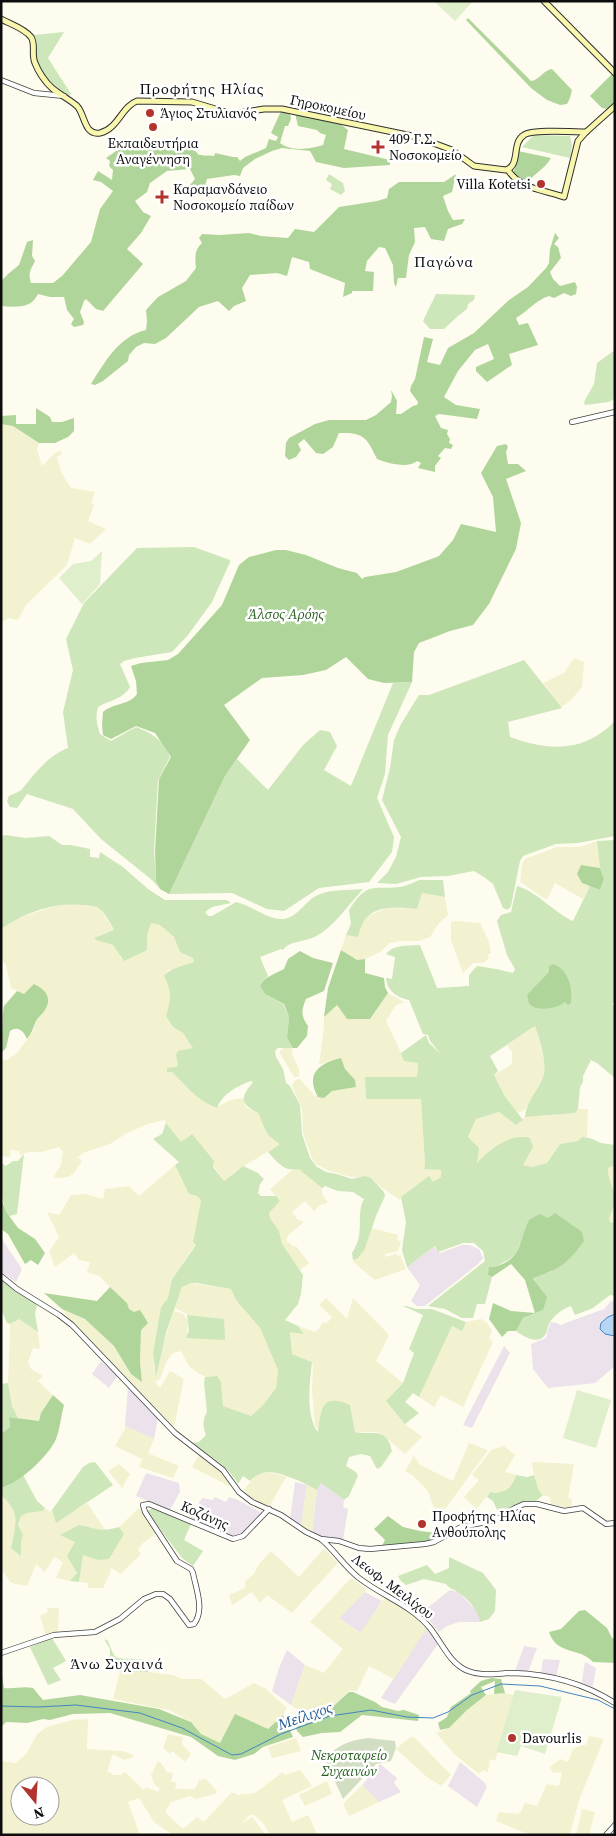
<svg xmlns="http://www.w3.org/2000/svg" width="616" height="1836" font-family="'Source Serif 4',serif">
  <style>
    .industrial { fill: #ebe2eb }
    .farmland { fill: #f2f2d0; fill-rule: evenodd }
    .green { fill: #cde6ba }
    .forest { fill: #b0d59a }
    .cemetery { fill: #d2dec1 }
    .pitch { fill: #dfeecb }
    .water { fill: #b6d6f2; stroke: #4285c3 }
    .lines { fill: none; stroke-linecap: round; stroke-linejoin: round }
    .stream { stroke: #4285c3; stroke-width: 1 }
    .tertiary-casing { stroke: #404040; stroke-width: 6 }
    .secondary-casing { stroke: #2f2f2f; stroke-width: 7 }
    .tertiary { stroke: #fff; stroke-width: 4.5 }
    .secondary { stroke: #f9f7ad; stroke-width: 5 }
    .poi-dot { fill: #b3332f; stroke: #fff; stroke-width: 2 }
    .labels { text-anchor: middle; stroke-width: 5; stroke-linejoin: round; paint-order: stroke }
    .street-label { font-size: 14px; fill: #0d0d0d; stroke: #fff }
    .poi-label { font-size: 14px; fill: #0d0d0d; stroke: #fff; text-anchor: start }
    .park-label { font-size: 14px; font-style: italic; fill: #2a6022; stroke: #fff }
    .neighbourhood-label { font-size: 15px; letter-spacing: 1px; fill: #0d0d0d; stroke: #fff }
    .water-label { font-size: 15px; font-style: italic; fill: #1f5896; stroke: #fff }
  </style>
  <rect width="100%" height="100%" fill="#fefcee"/>
  <g class="industrial">
    <path d="M1,1238L22,1269L16,1282L1,1272Z"/>
    <path d="M462,1245H469L479,1249L483,1258L478,1264L425,1306H417L411,1301L420,1285L407,1267L434,1247L440,1253Z"/>
    <path d="M611,1301H615V1366L595,1383L548,1388L533,1369L531,1344L546,1338L550,1323L554,1322L561,1325L571,1321L604,1309Z"/>
    <path d="M504,1346L510,1353L472,1428L463,1425Z"/>
    <path d="M101,1361L117,1376L109,1388L92,1374Z"/>
    <path d="M128,1388L158,1419L154,1439L125,1426Z"/>
    <path d="M146,1473L179,1483L180,1492L170,1510L136,1496Z"/>
    <path d="M295,1482L307,1485L301,1526L290,1519Z"/>
    <path d="M321,1483L344,1500L343,1507L348,1509L343,1540L326,1538L312,1532L317,1490Z"/>
    <path d="M215,1497L226,1502L229,1497L238,1500L262,1513L239,1537H233L190,1519L202,1498L213,1500Z"/>
    <path d="M450,1590L458,1592L478,1612L480,1622H459L447,1626L439,1632L422,1612Z"/>
    <path d="M365,1592L382,1601L361,1633L339,1618Z"/>
    <path d="M426,1629L438,1644L395,1704L381,1698Z"/>
    <path d="M524,1646L537,1648L528,1672L515,1671Z"/>
    <path d="M287,1650L305,1665L291,1705L272,1691L279,1668Z"/>
    <path d="M543,1659L560,1660L556,1677L541,1674Z"/>
    <path d="M585,1662L596,1668L592,1691L581,1686Z"/>
    <path d="M460,1762L484,1782L487,1787L477,1807L448,1786Z"/>
    <path d="M380,1764L397,1778L394,1783L401,1792L379,1802L362,1785Z"/>
  </g>
  <g class="farmland">
    <path d="M1,424L13,426L39,443L37,449L42,466L54,454L61,450L62,454L57,457L61,472L71,488L95,492L91,503L94,505L88,521L106,529L90,544L75,538L67,565L26,605L18,620L9,618L1,622Z"/>
    <path d="M574,658L584,662L582,687L570,701L561,707L543,683L564,673Z"/>
    <path d="M597,841L600,868L581,865L582,883L590,886L583,899L555,883L547,900L520,882L522,864L525,859L557,847H579Z"/>
    <path d="M422,893L445,897L448,915L439,923L430,937L419,941H400L390,943L380,952L365,959L357,960L341,950L346,935L358,937L363,921L368,916L387,908L417,909Z"/>
    <path d="M69,903L88,905L100,909L114,930L94,938L96,940L113,945L117,949L121,958L147,950V935L151,923L160,925L174,937L180,951L193,958L194,962L182,967L167,971L170,987L169,1005L166,1016L173,1027L183,1033L191,1042L193,1048L176,1058L178,1065L172,1072L186,1087L208,1104L217,1107L230,1100L244,1098V1101L246,1107L258,1113L265,1130L272,1140L279,1143V1145L234,1172L224,1181L191,1134L181,1143L164,1120L148,1124L127,1133L110,1144L83,1153L78,1157L82,1161L74,1173L68,1177L60,1178H55L54,1176L61,1165L62,1159L63,1152L59,1147L41,1152H29L20,1155L19,1151L11,1150L10,1157L1,1156V1059L7,1060L17,1053L33,1031L36,1021L46,1008L26,992L24,994L11,988L6,965L1,959V929L14,920L48,908Z"/>
    <path d="M457,921L480,923L489,942L491,953L488,955L489,958L483,963H473L463,973L451,940V922Z"/>
    <path d="M388,993L404,1002L396,1005L386,1021L401,1053L418,1063L417,1077H365L366,1099H421L425,1164L424,1168L441,1170L442,1176L433,1182L429,1177L401,1197L400,1200L381,1187L371,1178L351,1177L327,1170L316,1164L312,1158L303,1133L302,1109L292,1086L295,1080L300,1079L314,1095L324,1098L332,1091L356,1087L355,1080L344,1069L330,1061L322,1064H319L324,1027V1017L337,1005L345,1017L370,1019Z"/>
    <path d="M536,1026L544,1062V1075L525,1110L518,1113L504,1095L494,1075L512,1064V1052L507,1045Z"/>
    <path d="M285,1047L293,1048L292,1054L299,1069V1077H294L279,1052Z"/>
    <path d="M578,1109H588L587,1137H583L578,1141L560,1144L547,1163L532,1167L523,1165L476,1164L468,1138L476,1119L499,1112L516,1125L525,1117L574,1113Z"/>
    <path d="M175,1165L189,1194L197,1196L201,1200L193,1242L196,1244L172,1278L168,1298L161,1307L153,1353L154,1367L157,1376L160,1355L174,1311L184,1314L188,1322L187,1338L224,1319L187,1315L185,1313L175,1308L182,1287L191,1283L231,1289L236,1300L260,1328L278,1370L276,1388L263,1405L251,1416L223,1406L221,1382L217,1376L206,1377L198,1373L189,1366L181,1351L173,1353L167,1361L160,1379L155,1382L160,1388L170,1371L184,1379L174,1427L67,1317L62,1309L85,1319L114,1346L131,1374L142,1381L140,1362L141,1330L148,1322L129,1309L126,1303L99,1276L87,1272L90,1262L79,1260L74,1253L55,1267L49,1251L59,1237L47,1212L59,1215L71,1195L86,1194L103,1199L105,1189L129,1186L139,1196Z"/>
    <path d="M612,1165H615V1222L610,1223L609,1219L607,1173L608,1168Z"/>
    <path d="M299,1168L322,1188V1194L328,1203L320,1205L314,1211L305,1201L292,1212L297,1219L304,1222L289,1234L286,1240L294,1247L296,1246L309,1263L299,1271L282,1244L279,1231L270,1218L269,1213L280,1201L270,1189L292,1170Z"/>
    <path d="M371,1228L398,1235L397,1240L401,1241L398,1251L385,1254V1257L397,1254L398,1256L400,1255L406,1269L375,1280L353,1262V1260L357,1259L364,1251Z"/>
    <path d="M326,1298L347,1319L353,1298L389,1335L376,1361L403,1383L386,1401L405,1424L422,1437L405,1454L382,1434L376,1432H355L350,1405L321,1410L319,1431L315,1425L312,1391L313,1368L312,1362L292,1354L290,1332L304,1333L298,1326L315,1332L319,1329L322,1323L328,1322L332,1317L319,1305Z"/>
    <path d="M19,1319L38,1332L40,1349L33,1348L28,1362L31,1369L43,1376L38,1381L53,1395L41,1413L39,1421L18,1418L12,1406L8,1383L10,1324Z"/>
    <path d="M481,1319L486,1322L492,1330L489,1338L493,1342L463,1407L441,1395L434,1407L419,1397L452,1326L462,1330L466,1322Z"/>
    <path d="M125,1426L154,1439L148,1453L179,1466L173,1478L139,1467L142,1459L115,1446L125,1429Z"/>
    <path d="M469,1443L488,1450L440,1516L432,1503L428,1491L412,1475L405,1471L414,1456L420,1465L453,1481Z"/>
    <path d="M504,1446L515,1455L505,1472L516,1475L515,1479L513,1484L500,1493L490,1492L477,1509L464,1497L479,1480L472,1475L491,1450Z"/>
    <path d="M200,1453L215,1464L232,1484L229,1486L192,1467Z"/>
    <path d="M534,1462L574,1464L568,1498L572,1499L571,1507H563L551,1504L550,1497L543,1495L539,1491L534,1475L532,1463Z"/>
    <path d="M119,1464L130,1474L122,1488L108,1471Z"/>
    <path d="M269,1472L287,1477L283,1482L269,1507L250,1497L244,1490L256,1475Z"/>
    <path d="M307,1483L317,1490L312,1532L301,1526Z"/>
    <path d="M1,1495L12,1504L17,1529L14,1537L21,1541L23,1535L18,1525L21,1516L27,1513L42,1511L45,1508L50,1512L52,1510L57,1522L87,1503L106,1531H97L82,1525L61,1535L75,1542L77,1573L70,1581L56,1578L63,1562L54,1557L45,1572L36,1564L27,1586L11,1583L1,1569Z"/>
    <path d="M139,1508L158,1532L143,1543L138,1550L141,1554L121,1574L111,1568L110,1573L103,1588H88V1583L79,1582L83,1555L98,1560L124,1534L119,1527Z"/>
    <path d="M324,1548L338,1563L292,1613L267,1595L260,1603L252,1592L232,1605L229,1595L245,1588V1581L254,1574L259,1564L271,1551L299,1577Z"/>
    <path d="M350,1579H353L366,1589L365,1592L339,1618L360,1633L385,1598L412,1614L426,1629L394,1679L369,1666L357,1691H349L327,1712L317,1718L311,1719L291,1705L305,1665L324,1673L343,1649L310,1622Z"/>
    <path d="M47,1608H59L58,1632L46,1636L40,1616L48,1612Z"/>
    <path d="M120,1672H148L173,1675L182,1679H201L225,1699L254,1683L266,1689L287,1708L283,1715L268,1729L220,1744L201,1734L191,1722L169,1710L113,1699Z"/>
    <path d="M505,1693L514,1695L496,1751L498,1752L495,1761L490,1759L488,1772L483,1770L479,1774L455,1755L436,1733L449,1728L467,1710L486,1695Z"/>
    <path d="M88,1719L87,1749L122,1751L134,1755L131,1758L124,1760L113,1754L107,1771L114,1775H121L125,1772L144,1790L146,1787L158,1792L160,1789L154,1784L151,1775L158,1761L161,1763L167,1772L173,1773L171,1781L177,1783L175,1789H195L199,1780L206,1779L217,1791L215,1794L196,1799L190,1796L171,1802L165,1812L183,1829L197,1817L204,1822L232,1792L238,1795L255,1793L283,1772L285,1775L300,1770L312,1786L282,1800L292,1822L308,1815L317,1834L270,1835L263,1823L253,1814L248,1816L242,1824L252,1817L266,1835H173L154,1822L139,1798L128,1802L140,1835H1V1761L16,1763L27,1753L37,1734L47,1727L72,1720ZM20,1786H50V1816H20Z"/>
    <path d="M168,1734L183,1737L182,1744L191,1754L185,1762L172,1751L170,1754L163,1748Z"/>
    <path d="M589,1736L604,1739L579,1800L570,1835H530L496,1821L499,1812L518,1814L521,1811L525,1803L537,1806L547,1784L559,1786L562,1772L553,1773L550,1767L560,1759L568,1762L573,1749L581,1745H586Z"/>
    <path d="M414,1737L451,1775L441,1786L427,1777L396,1749L409,1738Z"/>
    <path d="M296,1738L301,1751L272,1758L268,1747Z"/>
    <path d="M327,1781L332,1794L305,1806L299,1795Z"/>
    <path d="M362,1785L379,1802L349,1816L343,1804Z"/>
    <path d="M582,1809L595,1812L589,1835H576Z"/>
  </g>
  <g class="green">
    <path d="M64,32L48,58L71,94L69,96C57,88 40,74 37,58C35,50 39,42 34,35Z"/>
    <path d="M534,135L570,136L572,145L570,158L522,147Z"/>
    <path d="M329,174L343,183L345,191L341,195L330,189L332,184L326,180Z"/>
    <path d="M436,294L475,295L474,300L468,304L467,309L458,316L444,329H430L423,321Z"/>
    <path d="M615,350V398L609,402L585,405L584,402L594,384L597,363Z"/>
    <path d="M194,547L230,560V562L212,602L188,635L172,652L135,658L124,661L120,664L130,687C123,699 110,700 98,707C95,717 97,725 100,734L111,741L136,727C153,734 162,739 170,757L158,780L154,852L156,880L159,888L152,880L101,839L73,809L27,794L17,808L10,807L7,801L9,796C13,794 20,792 23,788C35,773 49,755 68,748L63,712L73,670L66,639L84,603L137,548Z"/>
    <path d="M524,660L562,708L508,722L510,737C549,751 584,753 615,721V836L578,843L556,844L523,856L520,861L511,906L508,910L503,908L493,884L484,877L474,871L448,876L421,877L396,884L377,883L388,872L396,857L401,837L382,800L390,768L394,740L401,724L419,695H429Z"/>
    <path d="M412,682L388,735L385,774L377,798L394,837L392,852L369,882L319,888L284,911L267,909L232,893L169,894L225,776L237,759L268,790L303,745L320,730L330,732L337,746L324,770L351,786L393,683Z"/>
    <path d="M6,835L25,838L49,836L62,845H71L90,849V857L99,858L100,852L123,867L148,889L165,900H227L231,903L212,907L205,912L208,916H212L236,902C251,905 263,917 279,919C296,920 302,905 314,897C329,888 346,891 363,889C349,904 331,931 312,938C302,942 289,941 283,950L281,949L260,957L268,976L263,981L260,986L265,994L283,1004L289,1017L287,1038L293,1048H278L275,1051L276,1057L283,1069L286,1083L290,1086L300,1105L302,1134L310,1158L317,1167L326,1172L337,1174L352,1179L365,1176L371,1178L384,1192L385,1196L376,1216L364,1251L357,1259L353,1260L352,1253C366,1233 355,1215 364,1199L353,1192L338,1191L325,1186L322,1188L299,1169C284,1172 278,1163 268,1152L279,1145V1143C265,1137 264,1125 258,1113C240,1103 240,1098 253,1082L251,1081C239,1085 222,1094 217,1108C198,1101 186,1086 172,1072H167V1068L176,1067L178,1065L176,1055L178,1051L193,1048L183,1033L173,1027L166,1016C171,1000 172,991 164,976C170,968 184,966 194,962L193,958L180,952L174,937L160,925L151,923L147,935V950L124,961L113,945L96,940L94,938L114,930C111,924 106,915 101,910C97,906 88,905 82,905C54,902 24,913 1,929V836Z"/>
    <path d="M615,840V1002L612,1004L615,1007V1078L597,1063L591,1060L583,1076V1082L580,1087L578,1109L575,1113L525,1117C526,1102 538,1090 543,1077C548,1066 539,1037 535,1026L490,1056L498,1071L494,1075L504,1095L523,1120L516,1125L499,1112L476,1119L468,1137L479,1148L477,1163C490,1149 510,1133 530,1138L533,1147L523,1165L532,1167L547,1163L560,1144L578,1141L582,1137L590,1138L601,1143L615,1145V1165L608,1168C607,1178 613,1186 615,1196C616,1204 611,1212 609,1219L611,1223L615,1222V1296L610,1295L593,1308L575,1315L571,1306C562,1309 554,1315 549,1324C547,1327 548,1332 545,1335C538,1345 524,1337 516,1331L523,1318L543,1310L539,1289L533,1280L542,1273L551,1272L520,1244C512,1266 498,1259 488,1275L492,1277L485,1304H477L473,1318H462L445,1309L428,1306L485,1261L483,1251L474,1243H463L438,1252L435,1246L407,1267L402,1250L406,1222L401,1197L429,1176L433,1182L441,1177V1170L424,1169L425,1164L421,1099H366L365,1077H417L418,1063L404,1061L401,1053L426,1035L429,1043L441,1054L430,1041L428,1035L423,1034L409,1000C398,998 387,991 386,978L392,979L395,957L386,954C394,944 408,946 420,945L437,988L469,986V975L477,966L496,969L513,973L515,969L507,955L497,921L501,915L511,912L517,886C538,892 553,912 573,921L590,886L600,890L604,879L600,868L597,841Z"/>
    <path d="M419,880H443L445,897L422,893L417,909C401,908 381,905 368,916C362,921 360,931 358,937L346,935L351,924L349,910C368,881 371,890 400,887C406,886 413,883 419,880Z"/>
    <path d="M166,1123L181,1142L192,1134L214,1161L213,1167L224,1181L243,1166L258,1173L264,1179L260,1184L258,1193L261,1196H276L280,1201L269,1213L270,1218L279,1231L282,1244L303,1275L301,1294L298,1304L285,1320L298,1326L304,1334L290,1332L292,1354L312,1362C310,1381 305,1416 318,1432C321,1408 322,1393 350,1405L355,1432C373,1436 386,1425 392,1451L381,1467L377,1469L370,1456L361,1454L349,1457L346,1466L356,1472L358,1476L349,1496L344,1500L321,1483L317,1490C308,1484 278,1471 268,1472C260,1473 255,1476 250,1481L243,1476L238,1484C228,1465 208,1455 191,1443L199,1442L206,1435C203,1427 202,1420 207,1412L204,1383L205,1377L217,1376L221,1382L223,1406L251,1416L263,1405L276,1388L278,1370L260,1328L236,1300L231,1289L197,1283H191L182,1287L166,1333L156,1377L153,1353L161,1307L168,1298L172,1279L196,1245L193,1242L201,1200L197,1196L189,1194L175,1165L179,1162L153,1139L162,1134Z"/>
    <path d="M24,1154L17,1214L9,1216C0,1203 1,1180 1,1163L6,1166L13,1161H18Z"/>
    <path d="M1,1280L34,1301L37,1306L35,1314L38,1332L19,1319L10,1324L7,1323L1,1309Z"/>
    <path d="M403,1306H406L416,1309H432L466,1322L462,1331L452,1326L419,1397L413,1393L405,1402L419,1413L405,1424L386,1401L403,1383L414,1353L409,1349L423,1315Z"/>
    <path d="M187,1315L224,1319L225,1340L186,1338L189,1330Z"/>
    <path d="M8,1383L12,1406L18,1418L9,1417L10,1427L1,1434V1384Z"/>
    <path d="M95,1462L113,1485L56,1523L52,1510L83,1467L89,1463Z"/>
    <path d="M23,1475L37,1501L45,1508L43,1511L27,1513L21,1516L18,1525L23,1535L21,1541V1556L11,1548C16,1525 21,1512 1,1495V1488L8,1486Z"/>
    <path d="M516,1475L527,1477L534,1475L539,1491L543,1495L536,1501L518,1503L499,1514L493,1501L487,1497L490,1492C502,1495 513,1488 516,1475Z"/>
    <path d="M153,1508L191,1524L184,1540L203,1551L193,1566L182,1558L151,1517L147,1511Z"/>
    <path d="M79,1525C98,1528 97,1533 119,1527L124,1534L109,1559L98,1560L83,1555L79,1582L70,1581L77,1573L67,1556L75,1542L60,1535Z"/>
    <path d="M449,1557L483,1573L496,1590L495,1611L489,1619L480,1622C478,1610 469,1600 459,1593C454,1589 450,1589 446,1584L424,1579L406,1585L400,1580L398,1576L427,1565L435,1574L449,1568Z"/>
    <path d="M52,1638L66,1661L53,1668L61,1680L48,1685L30,1647Z"/>
    <path d="M104,1639L108,1641C116,1662 115,1658 135,1659C141,1659 147,1660 152,1661L148,1672H120L121,1666L110,1662V1649Z"/>
  </g>
  <g class="forest">
    <path d="M468,18L531,81C540,80 543,70 552,69L572,90L570,98L567,104L560,105L547,100L531,88L466,20Z"/>
    <path d="M612,74L615,77V103L608,109L602,108L590,96Z"/>
    <path d="M281,111L290,112L291,119L288,126H285L280,143C292,152 310,149 323,145L326,135L320,133L317,130L298,126L295,113L339,123L348,130L344,149L390,160V165L344,168L316,162L310,151L282,148L272,151L255,159L243,168L240,176L234,175L207,179L203,192L195,194L183,193L195,179L190,169L167,171L150,183L147,192L135,201L143,212L151,216L141,233L127,249L143,264L103,311L96,309L86,299L84,301L80,312L84,322L83,325L74,327L71,324L74,319L67,310L64,297H50L38,294C31,309 16,307 1,306V281L8,274L19,265L27,242L33,240L32,256L35,261C30,271 28,273 31,283H53L62,276L91,242L100,209L113,191L101,182L93,180L98,171L112,180L113,170L109,166L110,161L106,158L119,149L125,142L148,143L152,140C161,141 188,146 195,151C200,154 195,154 201,155C205,156 209,155 214,156L215,153L233,157H237L240,161L245,157L266,148L269,139L276,141L278,137L271,133Z"/>
    <path d="M518,151L551,158C545,169 534,173 527,184L513,173L517,162Z"/>
    <path d="M456,174L452,192L443,196L448,211L453,220L465,219L462,224L448,229L444,241L431,239L425,227L414,228L415,242L409,255L406,278H398L396,287L394,283L393,265L385,248L379,247L367,261L365,271L374,272L373,291H352V293L343,297L345,283L310,269L309,262L292,257L287,276L277,273L250,275L242,288L246,301L234,306L229,311L218,301L199,307L166,338L155,344L144,343L136,347L129,355L128,361L103,381L95,385L91,384C105,362 119,336 146,330L147,321L146,310L158,297L186,281L196,268C195,259 194,250 202,243L199,238L202,234L219,235L249,233L261,236L288,238L295,229L314,232L339,207L377,201L387,198L389,189L399,182H444Z"/>
    <path d="M555,233L559,238L554,244L558,247L561,258L550,272L553,279L560,286L575,282L577,287L576,294L571,296L564,293L554,298L549,296C536,300 528,311 516,318L519,325L528,323L538,345L509,354L512,365L487,382L476,371V367L494,359L488,344L475,350L458,371L444,397L456,405L480,409L477,419L439,414L435,416L441,428L448,430L447,434L450,439L449,443L453,445L451,449L445,448L438,456L441,458L435,466V472L418,468L421,463L417,461C408,469 387,463 377,459C367,437 363,432 339,433L333,447L323,454L316,453L304,439L298,444L301,450L296,457L289,460L285,456L286,443L289,438L315,424L329,420H366L376,415L391,402L392,396L391,390L397,401L396,414H401L413,406L417,405L418,402L410,391L411,386L415,379L424,337L433,339L427,362L440,365L448,348L474,333L509,300L528,287L546,268L549,263L550,249Z"/>
    <path d="M36,408L50,417L52,422H62L74,418V431L68,437L55,443H39L13,426L1,424V416L16,415V424H36Z"/>
    <path d="M506,444L508,447L506,452L508,464H518L526,471L506,479L521,523L516,549L489,604L473,625L450,631L419,643L414,652L412,682L384,683L368,679L346,657L326,670L303,675L262,678L224,705L250,740L225,776L169,894L160,889L156,881L155,852L159,779L171,757L155,733L136,726L111,739L103,735L102,725L103,712C113,703 130,705 137,694L136,681L131,666L141,663L168,660L178,654L222,605L239,565L249,557L276,550H286L306,555L338,568L357,573L362,579L365,577L396,572L434,558L439,556L453,540L461,524L496,532L493,497L481,473L497,446Z"/>
    <path d="M581,865L600,868L604,879L600,890L582,883L577,874Z"/>
    <path d="M341,950L357,960L365,959V973L384,978L385,987L388,993L370,1019H347L337,1005L324,1017L328,988Z"/>
    <path d="M300,951L313,958L333,963L324,991L306,999C301,1011 301,1016 308,1026L307,1036L297,1048H293L287,1038L289,1017L284,1004L265,994L260,986C265,976 275,974 284,969L288,959Z"/>
    <path d="M553,964C568,968 573,989 571,1003L568,1005L565,1002C558,1008 535,1013 529,1003C528,1001 528,997 527,995L549,972V966Z"/>
    <path d="M34,984C44,989 52,996 46,1008C44,1013 38,1017 36,1021C33,1028 32,1033 27,1039C24,1032 19,1025 10,1031L6,1048L1,1053L3,1013L4,1006L17,991L24,994Z"/>
    <path d="M341,1058L345,1069L355,1080L356,1087L332,1091L324,1098L318,1097C305,1074 319,1063 341,1058Z"/>
    <path d="M1,1199L7,1213L18,1228L35,1239L45,1253L38,1265L31,1260L25,1264L8,1234L1,1229Z"/>
    <path d="M555,1213L582,1232L584,1241C576,1252 565,1266 551,1271C543,1275 541,1274 533,1279L547,1297L543,1310L523,1318L516,1331H508L502,1337L489,1319L493,1303L511,1311L535,1313L525,1280L511,1264L492,1277L488,1275L489,1267C494,1268 496,1266 500,1265C522,1257 520,1238 529,1220L540,1214L548,1218Z"/>
    <path d="M110,1287L127,1303L129,1309L134,1312L140,1310L148,1323L141,1330L140,1362L142,1382L131,1374L114,1346L85,1319L62,1309L44,1293L97,1301Z"/>
    <path d="M53,1395L64,1405C61,1416 60,1429 56,1439C49,1456 18,1484 1,1488V1434L10,1427L9,1417L39,1421L41,1413Z"/>
    <path d="M388,1516L403,1527L420,1531L436,1533L449,1528L451,1529L428,1542L382,1546L385,1540L374,1529Z"/>
    <path d="M585,1610L607,1628L612,1638L615,1639V1663L593,1662C580,1647 557,1656 549,1632L561,1629L579,1611Z"/>
    <path d="M1,1671L4,1688C14,1689 23,1686 33,1688L43,1700L80,1695L159,1709L191,1722L201,1734L220,1743L235,1714L268,1729L283,1715L293,1737L263,1747L254,1754L235,1760L218,1756L191,1737L110,1713L73,1714L50,1720L43,1719L27,1723L6,1722L1,1727Z"/>
    <path d="M491,1678L501,1679L505,1693L494,1694L495,1681L481,1687L486,1695L467,1710L449,1728L440,1730L438,1723L447,1717L451,1707L471,1693L470,1691L481,1681Z"/>
    <path d="M349,1692H353L375,1702L382,1707L398,1711L404,1710L419,1715L418,1721L362,1715L340,1732L322,1733L303,1737L297,1731L295,1724L317,1718L327,1712Z"/>
  </g>
  <path class="cemetery" d="M368,1738L395,1741L396,1748L391,1761L376,1764L343,1799L325,1760C336,1745 350,1740 368,1738Z"/>
  <g class="pitch">
    <path d="M434,1H473L455,21Z"/>
    <path d="M102,551L100,584L82,604L59,578L73,564L91,561Z"/>
    <path d="M577,1390L611,1400L596,1448L563,1438Z"/>
    <path d="M515,1690L562,1697L545,1754L521,1746L517,1756L496,1752Z"/>
  </g>
  <path class="water" d="M615,1314V1336L605,1334L600,1329L601,1323L608,1317Z"/>
  <g class="lines">
    <path class="stream" d="M1,1706L38,1707L76,1705L140,1713L182,1728L232,1755L241,1754L281,1734L330,1716L371,1710L407,1717L433,1718L448,1712L472,1695L501,1684L540,1686L598,1700L615,1709"/>
    <g class="tertiary-casing">
      <g id="tertiary">
        <path d="M1,80L34,93L64,96"/>
        <path d="M572,422L615,412"/>
        <path d="M1,1276L17,1289L59,1315L72,1325L175,1433L223,1470L239,1492L252,1502L281,1515L306,1532L321,1539L339,1541L359,1548L370,1549L425,1544L434,1542L461,1527L496,1520L515,1508L524,1504H537L564,1511L583,1508L606,1524L615,1523"/>
        <path d="M322,1540C335,1551 345,1567 359,1578C382,1596 411,1605 430,1628C442,1643 450,1664 468,1671C483,1677 498,1673 513,1673C549,1674 585,1684 615,1703"/>
        <path d="M1,1653L54,1635L95,1632L120,1619L144,1599L156,1594H163L170,1599L189,1625L194,1624C205,1610 196,1589 193,1573L191,1569L177,1561L145,1512L143,1505L149,1504L233,1539L243,1536L269,1509"/>
        <path d="M606,1835L615,1825"/>
      </g>
    </g>
    <g class="secondary-casing">
      <g id="secondary">
        <path d="M544,1L615,73"/>
        <path d="M1,19C10,24 24,28 31,37C36,44 31,54 35,63C38,71 45,82 52,88C60,95 69,99 77,106C85,114 84,136 100,133C118,129 122,106 137,101L192,102L232,114L264,109H282L417,137L452,150L474,166L506,170C521,165 511,143 524,135C533,129 574,132 586,132"/>
        <path d="M508,170C520,189 545,190 564,197L578,141L585,133L615,106"/>
      </g>
    </g>
    <use href="#tertiary" class="tertiary"/>
    <use href="#secondary" class="secondary"/>
  </g>
  <g class="poi-dot">
    <circle cx="150" cy="113" r="5"/>
    <circle cx="153" cy="127" r="5"/>
    <path d="M375.5 139.5h5v5h5v5h-5v5h-5v-5h-5v-5h5z"/>
    <circle cx="541" cy="184" r="5"/>
    <path d="M159.5 189.5h5v5h5v5h-5v5h-5v-5h-5v-5h5z"/>
    <circle cx="422" cy="1524" r="5"/>
    <circle cx="512" cy="1738" r="5"/>
  </g>
  <g class="labels">
    <g class="street-label">
      <text transform="translate(328 107) rotate(12)" y="5">Γηροκομείου</text>
      <text transform="translate(205 1515) rotate(24)" y="5">Κοζάνης</text>
      <text transform="translate(393 1586) rotate(37)" y="5">Λεωφ. Μειλίχου</text>
    </g>
    <g class="poi-label">
      <text x="160" y="118">Άγιος Στυλιανός</text>
      <text x="389" y="144">409 Γ.Σ.<tspan x="389" dy="16">Νοσοκομείο</tspan></text>
      <text x="153" y="148" text-anchor="middle">Εκπαιδευτήρια<tspan x="153" dy="16">Αναγέννηση</tspan></text>
      <text x="531" y="189" text-anchor="end">Villa Kotetsi</text>
      <text x="173" y="194">Καραμανδάνειο<tspan x="173" dy="16">Νοσοκομείο παίδων</tspan></text>
      <text x="432" y="1521">Προφήτης Ηλίας<tspan x="432" dy="16">Ανθούπολης</tspan></text>
      <text x="522" y="1743">Davourlis</text>
    </g>
    <g class="park-label">
      <text x="286" y="619">Άλσος Αρόης</text>
      <text x="349" y="1760">Νεκροταφείο<tspan x="349" dy="16">Συχαινών</tspan></text>
    </g>
    <g class="neighbourhood-label">
      <text x="202" y="94">Προφήτης Ηλίας</text>
      <text x="444" y="267">Παγώνα</text>
      <text x="117" y="1669">Άνω Συχαινά</text>
    </g>
    <g class="water-label">
      <text transform="translate(305 1716) rotate(-19)" y="5">Μείλιχος</text>
    </g>
  </g>
  <rect width="616" height="1836" fill="none" stroke="#0d0d0d" stroke-width="5"/>
  <g transform="translate(35 1801) rotate(162)"><circle r="24" fill="#ffffff" stroke="#9e9e9e"/>
  <path d="M0-4L9 19L0 12L-9 19Z" fill="#b3332f"/>
  <text y="-8" font-size="14" font-weight="bold" text-anchor="middle" fill="#0d0d0d">N</text>
  </g>
</svg>
